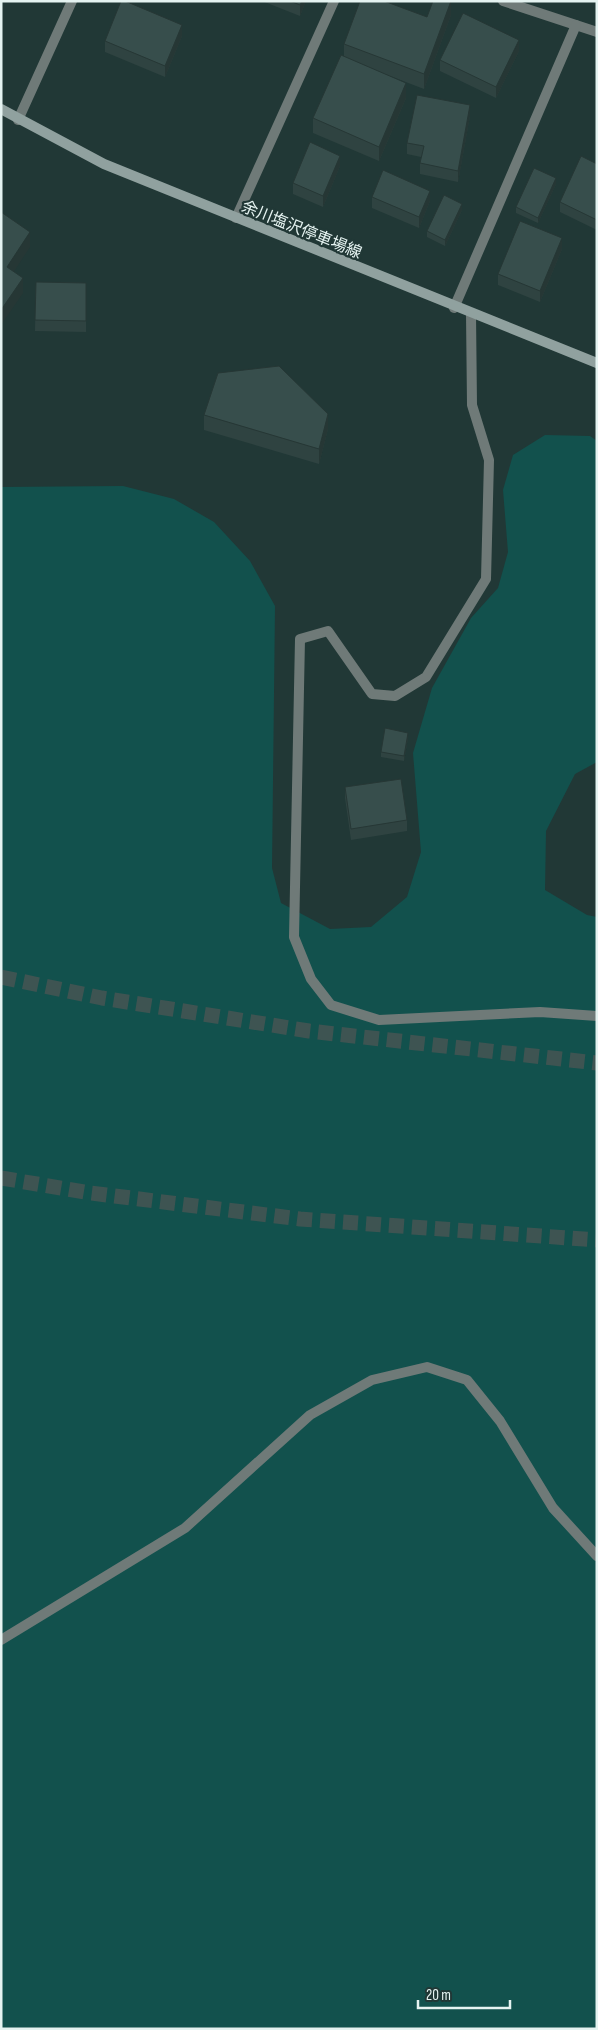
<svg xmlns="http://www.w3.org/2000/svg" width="598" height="2030" font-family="'Sofia Sans Condensed','Noto Sans JP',sans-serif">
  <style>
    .green { fill: #12514d }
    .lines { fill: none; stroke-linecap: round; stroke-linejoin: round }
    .motorway-tunnel { stroke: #3e5452; stroke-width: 15; stroke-dasharray: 15 8; stroke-linecap: butt }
    .minor { stroke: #6f7a78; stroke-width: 10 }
    .secondary { stroke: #90a19f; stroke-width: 10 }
    .wall { fill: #2f4341 }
    .shaded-wall { fill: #263735 }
    .building { fill: #374e4c; stroke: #263735 }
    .labels { text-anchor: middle; stroke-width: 4.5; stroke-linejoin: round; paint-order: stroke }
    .street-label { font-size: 16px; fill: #e5f3f1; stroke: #213836 }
  </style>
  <rect width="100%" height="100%" fill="#213836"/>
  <path class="green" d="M545,435L590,436L597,441V762L575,774L546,831L545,890L587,915L597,917V2029H1V487L123,486L174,499L214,522L250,561L275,606L272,868L281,903L330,929L371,927L407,897L421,852L413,753L432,688L471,618L498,588L508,552L503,490L513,455Z"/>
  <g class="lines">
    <g class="motorway-tunnel">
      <path d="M1,977L102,998L309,1031L597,1063"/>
      <path d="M1,1178L91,1193L300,1219L597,1240"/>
    </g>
    <g class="minor">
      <path d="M503,1L597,32"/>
      <path d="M18,120L72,1"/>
      <path d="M236,218L334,1"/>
      <path d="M454,308L576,25"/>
      <path d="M471,314L472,405L489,460L486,579L426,677L395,696L372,694L328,631L300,639L294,937L311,979L331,1005L379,1020L540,1012L597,1016"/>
      <path d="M1,1640L185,1528L310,1415L372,1380L427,1367L467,1380L500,1421L553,1508L597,1556"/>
    </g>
    <path class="secondary" d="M1,109L104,164L597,363"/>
  </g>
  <g class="wall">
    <path d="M262,1H306L300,16Z"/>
    <path d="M451,15L424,89L390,76L406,98L379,161L313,133V118L344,56V44Z"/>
    <path d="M182,36L165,77L105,52V41Z"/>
    <path d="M519,51L496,98L440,71V60Z"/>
    <path d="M470,116L458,182L420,174V163L421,157L407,154V143Z"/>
    <path d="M597,164V230L560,212V202Z"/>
    <path d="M340,166L323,207L293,194V183Z"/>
    <path d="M556,184L538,223L516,213V207Z"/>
    <path d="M372,197L430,201L419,228L372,208Z"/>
    <path d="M462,210L445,246L427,237V231Z"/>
    <path d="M562,249L540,302L498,285V274Z"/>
    <path d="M36,282L86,283V332L35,331Z"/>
    <path d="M204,415L328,429L319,464L204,430Z"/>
    <path d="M408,738L404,761L381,757V752Z"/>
    <path d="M345,787L407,820V831L351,840L345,798Z"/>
  </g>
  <g class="shaded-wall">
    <path d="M302,1H306L300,16V5Z"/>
    <path d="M451,1V15L424,89V74Z"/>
    <path d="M182,25V36L165,77V66Z"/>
    <path d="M519,40V51L496,98V87Z"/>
    <path d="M406,83V98L379,161V147Z"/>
    <path d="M470,105V116L458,182V171Z"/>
    <path d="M340,156V166L323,207V196Z"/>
    <path d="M556,178V184L538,223V218Z"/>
    <path d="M430,191V201L419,228V217Z"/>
    <path d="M462,204V210L445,246V240Z"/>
    <path d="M30,232V247L7,282V267Z"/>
    <path d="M562,238V249L540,302V291Z"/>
    <path d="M23,278V293L1,325V310Z"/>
    <path d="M328,414V429L319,464V449Z"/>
    <path d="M408,733V738L404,761V756Z"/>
  </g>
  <g class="building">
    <path d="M121,1H125L182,25L165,66L105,41Z"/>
    <path d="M290,1H302L300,5Z"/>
    <path d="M360,1H384L427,17L433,1H451L424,74L344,44Z"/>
    <path d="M463,13L519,40L496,87L440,60Z"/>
    <path d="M341,55L406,83L379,147L313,118Z"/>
    <path d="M417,95L470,105L458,171L420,163L424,146L407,143Z"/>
    <path d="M310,142L340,156L323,196L293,183Z"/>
    <path d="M581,156L597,164V220L560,202Z"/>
    <path d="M534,168L556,178L538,218L516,207Z"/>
    <path d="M383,170L430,191L419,217L372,197Z"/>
    <path d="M444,195L462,204L445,240L427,231Z"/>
    <path d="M1,212L30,232L7,267L23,278L1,310Z"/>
    <path d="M520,221L562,238L540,291L498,274Z"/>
    <path d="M36,282L86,283V321L35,320Z"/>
    <path d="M279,366L328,414L319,449L204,415L218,373Z"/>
    <path d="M385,728L408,733L404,756L381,752Z"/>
    <path d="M401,779L407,820L351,829L345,787Z"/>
  </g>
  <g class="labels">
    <g class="street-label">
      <text transform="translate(302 229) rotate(22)" y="6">余川塩沢停車場線</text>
    </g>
  </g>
  <rect width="598" height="2030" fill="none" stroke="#e5f3f1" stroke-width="5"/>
  <path d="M418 2000v8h92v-8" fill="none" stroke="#e5f3f1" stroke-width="2.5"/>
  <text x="426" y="2000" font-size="15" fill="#e5f3f1" stroke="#213836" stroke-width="4" paint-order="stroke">20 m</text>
</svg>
